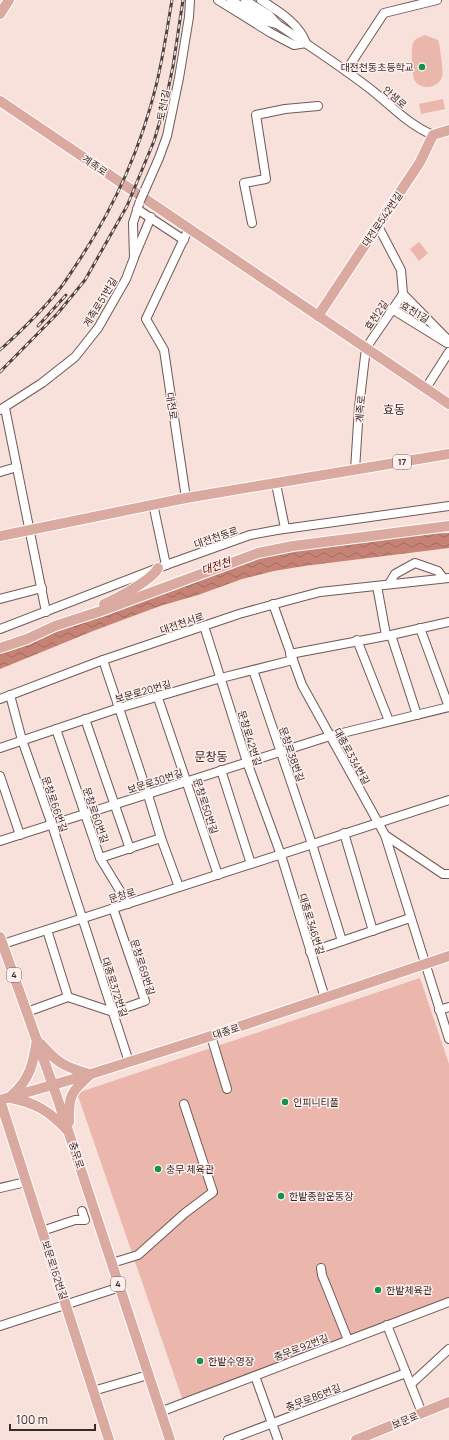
<svg xmlns="http://www.w3.org/2000/svg" width="449" height="1440" font-family="Manrope,'Noto Sans KR',sans-serif">
  <style>
    .green { fill: #ebb6ac }
    .water { fill: url(#water-waves) }
    .lines { fill: none; stroke-linecap: round; stroke-linejoin: round }
    .minor-casing { stroke: #6f5a56; stroke-width: 10 }
    .major-casing { stroke: #fff; stroke-width: 12 }
    .minor { stroke: #fff; stroke-width: 8 }
    .major { stroke: #daa9a0; stroke-width: 10 }
    .rail-casing { stroke: #504442; stroke-width: 3 }
    .rail { stroke: #feefec; stroke-width: 1.5; stroke-dasharray: 4.5; stroke-linecap: butt }
    .minor-bridge-casing { stroke: #6f5a56; stroke-width: 10; stroke-linecap: butt }
    .minor-bridge { stroke: #fff; stroke-width: 8 }
    .poi-dot { fill: #15924f; stroke: #feefec; stroke-width: 1.5 }
    .labels { text-anchor: middle; stroke-width: 3; stroke-linejoin: round; paint-order: stroke }
    .shield { fill: #feefec; stroke: #726665; stroke-width: 1 }
    .shield-label { font-size: 9px; font-weight: bold; fill: #362c2b }
    .poi-label { font-size: 10px; fill: #362c2b; stroke: #feefec; text-anchor: start }
    .street-label { font-size: 10px; fill: #362c2b; stroke: #feefec }
    .water-label { font-size: 11px; font-style: italic; fill: #5e0902; stroke: #feefec }
    .quarter-label { font-size: 12px; fill: #382623; stroke: #feefec }
  </style>
  <defs>
    <pattern id="water-waves" width="16" height="10" patternUnits="userSpaceOnUse"><rect width="16" height="10" fill="#c68275"/><path d="M0 5q4-4 8 0t8 0" fill="none" stroke="#a26b60"/></pattern>
  </defs>
  <rect width="100%" height="100%" fill="#f8e0db"/>
  <g class="green">
    <path d="M425,35L438,40L439,43C440,50 444,72 442,77C438,89 419,91 414,79C413,75 411,53 412,48C412,45 414,41 416,39Z"/>
    <path d="M443,99L445,109L421,114L419,104Z"/>
    <path d="M419,242L428,253L419,261L410,249Z"/>
    <path d="M420,978L449,1064V1299L183,1401L77,1093Z"/>
  </g>
  <path class="water" d="M449,533V548L304,566L274,571L242,579L198,595L160,606L93,631L0,669V652L265,555L409,534Z"/>
  <g class="lines">
    <g class="minor-casing">
      <g id="minor">
        <path d="M218,0L271,33L294,45L306,43"/>
        <path d="M231,0L265,21L277,24"/>
        <path d="M245,0L269,15L277,24C308,45 339,65 369,88C390,104 408,125 433,135"/>
        <path d="M261,0C278,11 299,23 306,43"/>
        <path d="M346,71L384,13L437,0"/>
        <path d="M144,192L159,158L167,136L179,78L189,17L190,0"/>
        <path d="M137,209L184,240"/>
        <path d="M252,223L244,183L266,179L256,115L285,109L318,106"/>
        <path d="M378,226L401,270L403,294L449,341"/>
        <path d="M135,255L151,217"/>
        <path d="M392,309L447,343"/>
        <path d="M426,388L449,352"/>
        <path d="M5,408L46,612"/>
        <path d="M0,410L42,383L75,357L98,328L126,279L134,258L133,223L140,201"/>
        <path d="M355,470L359,407L366,348L403,294"/>
        <path d="M0,472L17,467"/>
        <path d="M276,484L285,528"/>
        <path d="M186,498L164,350L146,319L189,228"/>
        <path d="M153,504L166,565"/>
        <path d="M389,584L395,574L415,563L438,571L443,578"/>
        <path d="M377,586L386,635"/>
        <path d="M0,599L42,588"/>
        <path d="M273,604L302,685L385,835L449,1039"/>
        <path d="M204,626L247,762L281,855L325,998"/>
        <path d="M420,628L449,707"/>
        <path d="M0,629L166,565L250,535L277,530L449,506"/>
        <path d="M391,635L417,715"/>
        <path d="M357,640L389,721"/>
        <path d="M290,654L391,635L449,622"/>
        <path d="M103,660L148,795L161,838L179,887"/>
        <path d="M253,670L312,844L342,941"/>
        <path d="M10,695L22,740L52,825L129,1062"/>
        <path d="M158,698L218,875"/>
        <path d="M0,699L103,660L239,614L286,601L320,592L449,578"/>
        <path d="M85,719L130,849"/>
        <path d="M56,729L100,858L128,904"/>
        <path d="M0,748L119,708L221,678L293,660"/>
        <path d="M221,770L251,864"/>
        <path d="M0,776L20,835"/>
        <path d="M344,833L373,931"/>
        <path d="M385,835L443,874H449"/>
        <path d="M0,841L330,736L449,707"/>
        <path d="M100,858L161,838"/>
        <path d="M47,930L68,997"/>
        <path d="M0,945L449,800"/>
        <path d="M310,952L410,918"/>
        <path d="M68,997L113,1012L145,1001L113,908"/>
        <path d="M439,1010L449,1007"/>
        <path d="M27,1012L68,997"/>
        <path d="M211,1036L227,1089"/>
        <path d="M0,1188L26,1182"/>
        <path d="M42,1231L75,1220H85L82,1211"/>
        <path d="M112,1263L138,1255L185,1213L213,1192L184,1104"/>
        <path d="M321,1268L322,1275L348,1340"/>
        <path d="M387,1325L422,1413"/>
        <path d="M0,1326L120,1287"/>
        <path d="M255,1376L278,1440"/>
        <path d="M411,1384L449,1349"/>
        <path d="M93,1391L148,1375"/>
        <path d="M160,1412L449,1302"/>
        <path d="M228,1440L406,1373"/>
      </g>
    </g>
    <g class="major-casing">
      <g id="major">
        <path d="M0,14L9,0"/>
        <path d="M0,101L449,404"/>
        <path d="M318,316L420,162L433,135L449,130"/>
        <path d="M0,536L186,498L449,454"/>
        <path d="M104,604C118,598 152,580 158,568"/>
        <path d="M0,648L27,639L55,626L101,611L258,553L293,546L449,526"/>
        <path d="M0,937L57,1097L170,1440"/>
        <path d="M41,1044C57,1063 65,1067 89,1074"/>
        <path d="M12,1095C30,1079 33,1064 37,1040"/>
        <path d="M11,1098C36,1103 49,1111 67,1130"/>
        <path d="M0,1100L91,1074L211,1036L449,956"/>
        <path d="M0,1100L109,1440"/>
        <path d="M69,1122C68,1097 71,1091 90,1075"/>
        <path d="M356,1440L449,1402"/>
      </g>
    </g>
    <use href="#minor" class="minor"/>
    <use href="#major" class="major"/>
    <g class="rail-casing">
      <g id="rail">
        <path d="M38,326L66,295"/>
        <path d="M0,350C20,332 40,313 57,292C64,284 70,274 76,265C113,210 140,151 156,86C163,58 167,29 172,0"/>
        <path d="M0,372L58,313L85,280L127,206L154,141L165,104L173,66L183,0"/>
      </g>
    </g>
    <use href="#rail" class="rail"/>
    <g class="minor-bridge-casing">
      <path id="minor-bridge" d="M140,201L144,192"/>
    </g>
    <use href="#minor-bridge" class="minor-bridge"/>
  </g>
  <g class="poi-dot">
    <circle cx="422" cy="67" r="4"/>
    <circle cx="285" cy="1102" r="4"/>
    <circle cx="158" cy="1169" r="4"/>
    <circle cx="281" cy="1196" r="4"/>
    <circle cx="378" cy="1290" r="4"/>
    <circle cx="200" cy="1361" r="4"/>
  </g>
  <g class="labels">
    <g class="shield">
      <rect x="393" y="455" width="18" height="14" rx="3"/>
      <rect x="7" y="968" width="14" height="14" rx="3"/>
      <rect x="111" y="1277" width="14" height="14" rx="3"/>
    </g>
    <g class="shield-label">
      <text x="402" y="465">17</text>
      <text x="14" y="978">4</text>
      <text x="118" y="1287">4</text>
    </g>
    <g class="poi-label">
      <text x="414" y="71" text-anchor="end">대전천동초등학교</text>
      <text x="293" y="1106">인피니티풀</text>
      <text x="166" y="1173">충무 체육관</text>
      <text x="289" y="1200">한밭종합운동장</text>
      <text x="386" y="1294">한밭체육관</text>
      <text x="208" y="1365">한밭수영장</text>
    </g>
    <g class="street-label">
      <text transform="translate(395 97) rotate(41)" y="4">안샘로</text>
      <text transform="translate(163 105) rotate(-78)" y="4">토천1길</text>
      <text transform="translate(95 165) rotate(34)" y="4">계족로</text>
      <text transform="translate(382 219) rotate(-56)" y="4">대전로542번길</text>
      <text transform="translate(100 302) rotate(-59)" y="4">계족로51번길</text>
      <text transform="translate(415 312) rotate(31)" y="4">효천1길</text>
      <text transform="translate(376 315) rotate(-56)" y="4">효천2길</text>
      <text transform="translate(172 406) rotate(82)" y="4">대전로</text>
      <text transform="translate(360 409) rotate(-85)" y="4">계족로</text>
      <text transform="translate(216 537) rotate(-19)" y="4">대전천동로</text>
      <text transform="translate(182 623) rotate(-19)" y="4">대전천서로</text>
      <text transform="translate(143 691) rotate(-16)" y="4">보문로20번길</text>
      <text transform="translate(250 738) rotate(73)" y="4">문창로42번길</text>
      <text transform="translate(292 754) rotate(71)" y="4">문창로38번길</text>
      <text transform="translate(352 756) rotate(61)" y="4">대종로334번길</text>
      <text transform="translate(155 781) rotate(-18)" y="4">보문로30번길</text>
      <text transform="translate(55 804) rotate(71)" y="4">문창로66번길</text>
      <text transform="translate(206 806) rotate(72)" y="4">문창로50번길</text>
      <text transform="translate(96 815) rotate(71)" y="4">문창로60번길</text>
      <text transform="translate(122 895) rotate(-18)" y="4">문창로</text>
      <text transform="translate(312 924) rotate(73)" y="4">대종로346번길</text>
      <text transform="translate(143 967) rotate(72)" y="4">문창로69번길</text>
      <text transform="translate(115 987) rotate(72)" y="4">대종로372번길</text>
      <text transform="translate(226 1031) rotate(-18)" y="4">대종로</text>
      <text transform="translate(77 1155) rotate(72)" y="4">충무로</text>
      <text transform="translate(55 1270) rotate(72)" y="4">보문로162번길</text>
      <text transform="translate(301 1347) rotate(-21)" y="4">충무로92번길</text>
      <text transform="translate(313 1397) rotate(-21)" y="4">충무로86번길</text>
      <text transform="translate(405 1420) rotate(-23)" y="4">보문로</text>
    </g>
    <g class="water-label">
      <text transform="translate(216 566) rotate(-19)" y="4">대전천</text>
    </g>
    <g class="quarter-label">
      <text x="394" y="414">효동</text>
      <text x="211" y="761">문창동</text>
    </g>
  </g>
  <path d="M10 1424v6h85v-6" fill="none" stroke="#362c2b" stroke-width="2"/>
  <text x="16" y="1424" font-size="12" fill="#362c2b" stroke="#feefec" stroke-width="3" paint-order="stroke">100 m</text>
</svg>
